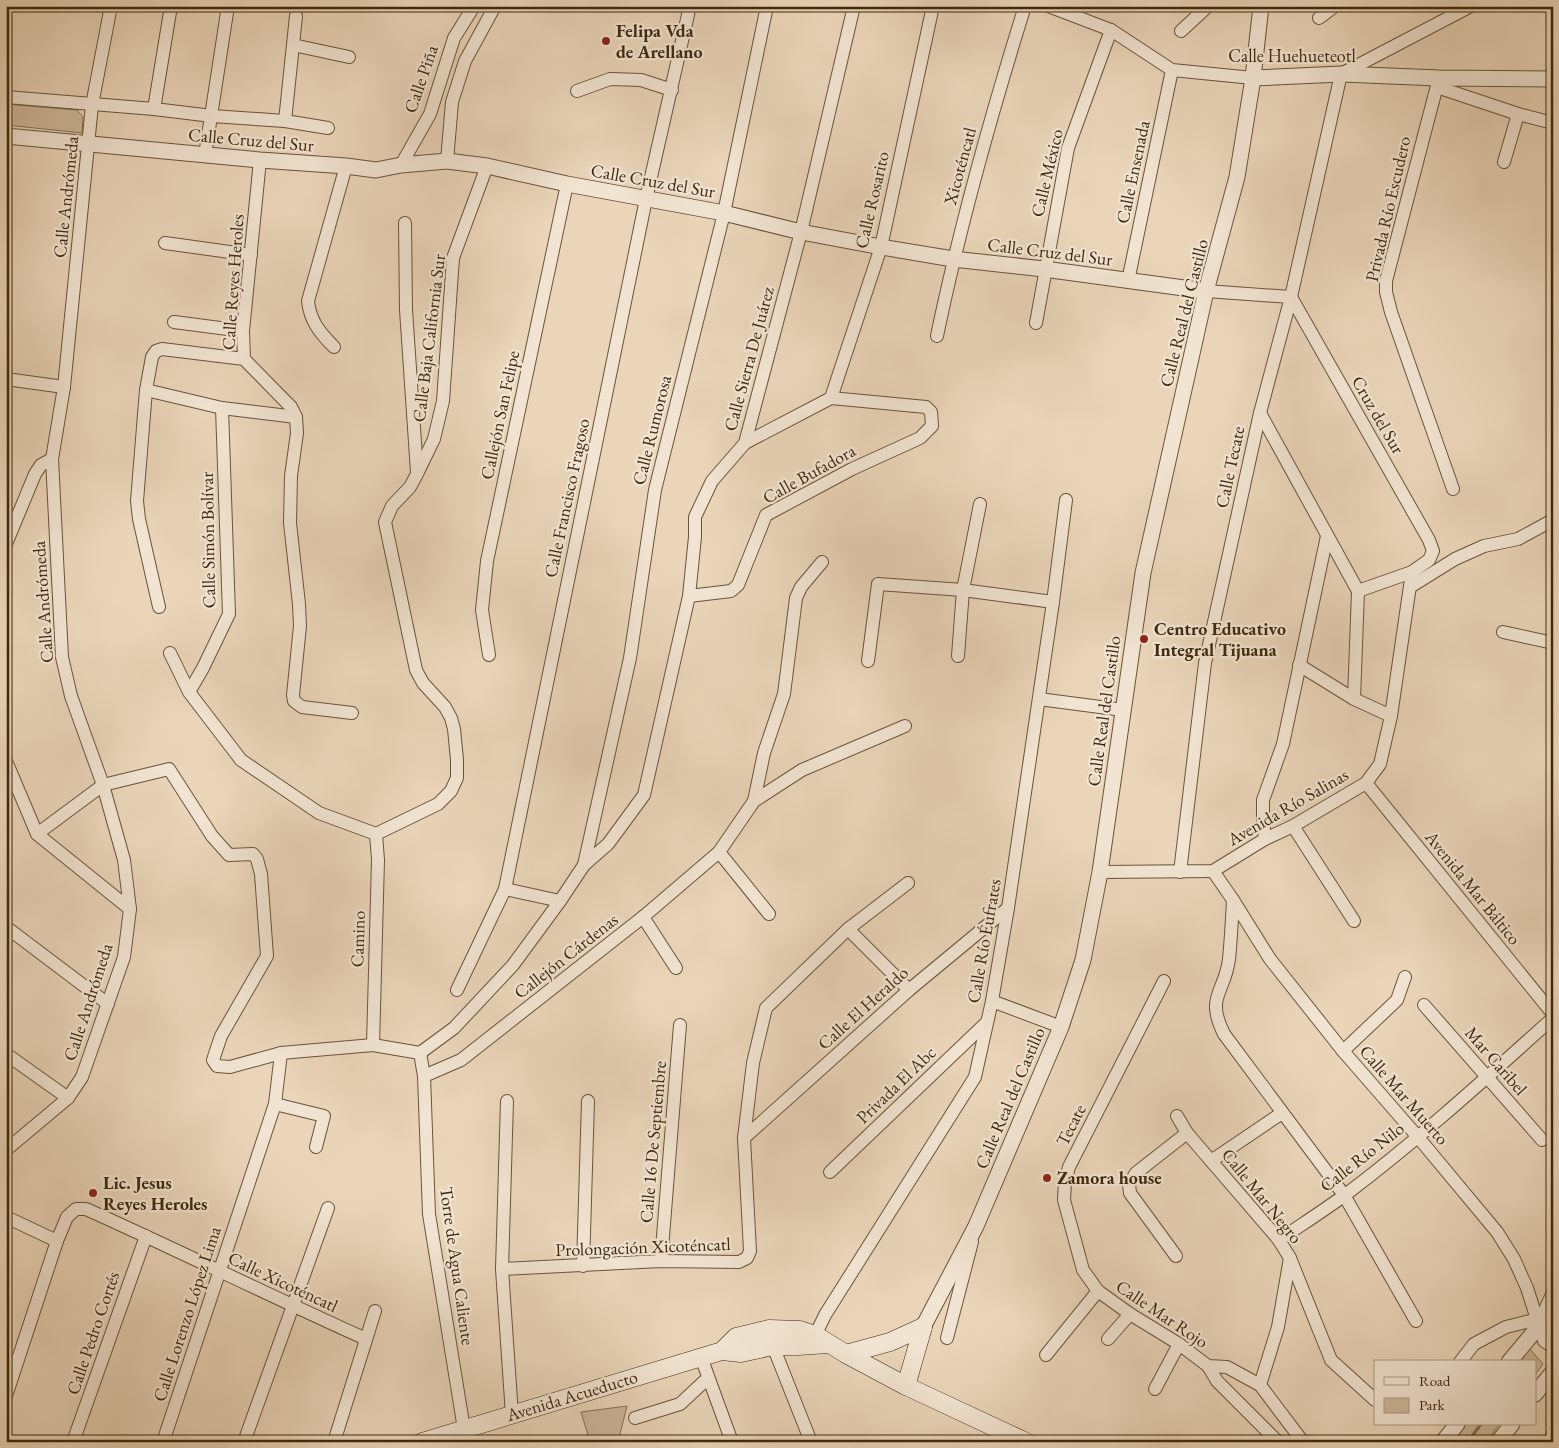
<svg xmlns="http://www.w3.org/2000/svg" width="1559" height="1448" font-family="'EB Garamond',serif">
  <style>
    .green { fill: #cdb89c; stroke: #867055 }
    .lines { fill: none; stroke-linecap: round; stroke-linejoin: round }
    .stream { stroke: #826d52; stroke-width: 3 }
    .minor-casing { stroke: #695439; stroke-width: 14 }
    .tertiary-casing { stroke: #695439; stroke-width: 17 }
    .secondary-casing { stroke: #3e290e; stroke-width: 19 }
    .minor { stroke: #f1e4d2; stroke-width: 12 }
    .tertiary { stroke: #f1e4d2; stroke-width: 15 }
    .secondary { stroke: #f1e4d2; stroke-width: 18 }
    .poi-dot { fill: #8f2418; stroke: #f1e4d2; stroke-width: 2 }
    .labels { text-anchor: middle; stroke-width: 4.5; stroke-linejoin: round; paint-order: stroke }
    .poi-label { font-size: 18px; font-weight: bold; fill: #3e290e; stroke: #f1e4d2; text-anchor: start }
    .street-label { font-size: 18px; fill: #3e290e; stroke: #f1e4d2 }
  </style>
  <rect width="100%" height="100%" fill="#ead5b9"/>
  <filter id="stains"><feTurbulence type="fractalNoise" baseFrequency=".004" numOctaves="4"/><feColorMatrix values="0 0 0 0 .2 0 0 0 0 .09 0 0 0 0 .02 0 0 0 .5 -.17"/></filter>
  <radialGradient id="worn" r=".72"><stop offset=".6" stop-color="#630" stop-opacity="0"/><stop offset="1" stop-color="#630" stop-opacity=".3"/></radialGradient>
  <g class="green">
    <path d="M6,104L77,110L83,117L82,133L6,125Z"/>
    <path d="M1528,1347L1543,1364L1535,1375V1362H1516Z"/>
    <path d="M627,1406L618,1442H590L581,1412Z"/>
    <path d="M1465,1424H1499L1487,1442H1451Z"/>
  </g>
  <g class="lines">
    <path class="stream" d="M1468,1442L1481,1424"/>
    <g class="minor-casing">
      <g id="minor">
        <path d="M1048,6L1111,30L1172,70L1253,78"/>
        <path d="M1319,18L1335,6"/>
        <path d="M1181,31L1208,6"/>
        <path d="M293,45L349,57"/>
        <path d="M1439,78L1386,281V292L1391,312L1453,489"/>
        <path d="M1437,87L1518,114L1553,123"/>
        <path d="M577,91L610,79L641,80L672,90"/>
        <path d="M6,97L154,109L212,116L285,121L328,128"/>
        <path d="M154,109L171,6"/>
        <path d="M285,121L296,16"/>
        <path d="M205,155L228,6"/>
        <path d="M260,160L243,331L244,359L291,407L296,417L297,433L291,476L290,523L299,604L300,626L293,695L294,701L302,707L352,713"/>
        <path d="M447,161L452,102L465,61L495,6"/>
        <path d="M1504,162L1518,114"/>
        <path d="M401,165L430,114L454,38L474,6"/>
        <path d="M405,223L406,310L417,472"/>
        <path d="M165,243L251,255"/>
        <path d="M1128,281L1172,70"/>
        <path d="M174,322L243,331"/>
        <path d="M1036,323L1068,148L1111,30"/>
        <path d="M937,336C960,225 991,115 1025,6"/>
        <path d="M334,347C320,333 310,321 308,301L346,166"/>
        <path d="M6,379L64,387"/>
        <path d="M146,390L222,408L296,417"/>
        <path d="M831,398L881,247L933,6"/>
        <path d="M1260,413L1358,591"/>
        <path d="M6,544L35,474L41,465L52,459"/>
        <path d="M1410,587L1455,559L1484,546L1518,539L1553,520"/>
        <path d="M1358,591L1412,572"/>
        <path d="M689,596L731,591L738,585L766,515L852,469L920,438L932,426L931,412L926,407L831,398L745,443"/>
        <path d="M159,607L139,519L137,501L146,390L152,357L156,351L162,349L244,359"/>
        <path d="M1503,632L1553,643"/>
        <path d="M170,653L189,692L241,760L319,813L376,834"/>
        <path d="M489,655L482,610L487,561L567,184"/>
        <path d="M958,656L963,590L980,504"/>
        <path d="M868,661L878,584L963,590L1053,602"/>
        <path d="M1299,665L1354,699L1391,716"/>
        <path d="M189,692L203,668L229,614L222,408"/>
        <path d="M1039,699L1123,710"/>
        <path d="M1354,699L1358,591"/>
        <path d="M6,761L37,834L130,909"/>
        <path d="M1366,783L1553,1014"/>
        <path d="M754,801L764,753L784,694L796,598L801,587L822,562"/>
        <path d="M1293,826L1354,921"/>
        <path d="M37,834L103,785L169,769L212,836L229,855L253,854L257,859L261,874L267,956L221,1036L213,1060L217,1066L230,1067L281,1053L373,1045L420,1053L424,1076L429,1214L464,1429"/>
        <path d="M376,834L438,804L451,791L457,778V760L454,729L451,718L445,707L423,683L416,670L385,522L392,506L410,487L417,474L434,439L443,401L453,258L487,166"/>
        <path d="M1265,839L1263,820V800L1283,744L1327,536"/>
        <path d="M719,852L769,914"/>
        <path d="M584,865L630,658L655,490L724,213L767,6"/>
        <path d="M1213,871L1233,900L1270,959L1343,1051L1417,1136L1497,1232L1514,1259L1527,1288L1544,1341L1553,1347"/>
        <path d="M1100,872L1213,871L1265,839L1293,826L1366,783L1380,764L1391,716L1412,572L1429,560L1433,551L1429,540L1291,297L1206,291"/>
        <path d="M1180,872L1205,663L1260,413L1291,297L1341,74L1471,6"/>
        <path d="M505,889L560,901"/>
        <path d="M1233,900C1232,919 1231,939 1229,959C1225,993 1205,996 1224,1034L1344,1195L1416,1321"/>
        <path d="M643,917L676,968"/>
        <path d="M6,927L108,1004"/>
        <path d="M848,929L909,990"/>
        <path d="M1164,981L1069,1167L1065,1182L1064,1200L1083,1270L1098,1291L1130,1314L1179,1344L1208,1366L1227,1367L1260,1385L1303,1442"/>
        <path d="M457,990L505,889L646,199L690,6"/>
        <path d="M992,1001L1061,1027"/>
        <path d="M1424,1005L1542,1140"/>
        <path d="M373,1045L378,860L376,834"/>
        <path d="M1343,1051L1397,1000L1405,977"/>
        <path d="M420,1053L454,1028L513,965L560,901L584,865L608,844L644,795L689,596L695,537V517L712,481L745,443L801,232L854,6"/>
        <path d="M6,1054L68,1098"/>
        <path d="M424,1076L461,1060L643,917L719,852L754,801L802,770L905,726"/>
        <path d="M507,1101L502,1269L512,1415"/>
        <path d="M275,1104L324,1116L316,1147"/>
        <path d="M1177,1116L1187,1133L1279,1240L1290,1258L1331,1360L1375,1400"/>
        <path d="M744,1138L909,990L1008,908"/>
        <path d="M6,1150L68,1098L82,1077L124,957L130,909L124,860L103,785L71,696L62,657L52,459L64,387L92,105L111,6"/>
        <path d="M1211,1161L1282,1113"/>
        <path d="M830,1172L986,1023"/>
        <path d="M6,1217L57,1241"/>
        <path d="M1279,1240C1301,1225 1323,1211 1345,1195C1418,1140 1485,1079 1553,1018"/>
        <path d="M1176,1256L1130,1193L1129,1184L1136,1173L1187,1133"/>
        <path d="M661,1261L680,1025"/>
        <path d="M583,1266L588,1101"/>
        <path d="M502,1269L661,1261L739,1262L747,1258L750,1251L744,1138L753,1063L766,1008L848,929L908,883"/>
        <path d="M947,1338L972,1242"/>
        <path d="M1108,1339L1130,1314"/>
        <path d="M812,1342L825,1315L975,1077L992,1001L1008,908L1053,602L1066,500"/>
        <path d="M773,1346L811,1442"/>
        <path d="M1046,1355L1098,1291"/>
        <path d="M701,1357L732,1442"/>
        <path d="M1460,1362L1474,1344L1506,1327L1538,1319"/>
        <path d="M1208,1366L1217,1381L1278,1442"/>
        <path d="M1260,1385L1278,1327L1290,1258"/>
        <path d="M1155,1389L1179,1344"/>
        <path d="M6,1396L57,1241L67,1217L76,1209H86C180,1251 272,1297 366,1339"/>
        <path d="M635,1418L680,1404L708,1378"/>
        <path d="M73,1442L146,1236"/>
        <path d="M163,1442L275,1104L281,1053"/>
        <path d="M244,1442L328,1208"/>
        <path d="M334,1442L375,1311"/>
        <path d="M1551,1442L1553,1432"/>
      </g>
    </g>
    <g class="tertiary-casing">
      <g id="tertiary">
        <path d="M1253,78L1341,74L1439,78L1553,79"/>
        <path d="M6,136L260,160L346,166L376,170L401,165L447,161L487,166L567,184L724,213L801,232L881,247L953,259L1044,269L1206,291"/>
        <path d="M923,1327L976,1226L1061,1027L1083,960L1100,872L1143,573L1206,291L1237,177L1253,78L1261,6"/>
        <path d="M1509,1362L1539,1326L1553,1296"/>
        <path d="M1535,1394L1553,1372"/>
        <path d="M1443,1442L1457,1424"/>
        <path d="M1498,1442L1512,1424"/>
      </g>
    </g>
    <g class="secondary-casing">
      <g id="secondary">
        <path d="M722,1351L736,1337L769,1329L800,1330L815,1335L846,1354L906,1386L1026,1442"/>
        <path d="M846,1354L890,1342L923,1327"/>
        <path d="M906,1386L923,1327"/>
        <path d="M422,1442L722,1351L741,1353L773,1346H798L828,1344"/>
      </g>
    </g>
    <use href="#minor" class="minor"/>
    <use href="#tertiary" class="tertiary"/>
    <use href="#secondary" class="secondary"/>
  </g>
  <g class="poi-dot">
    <circle cx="606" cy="41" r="5"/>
    <circle cx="1144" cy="639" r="5"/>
    <circle cx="1047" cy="1178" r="5"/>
    <circle cx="93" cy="1193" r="5"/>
  </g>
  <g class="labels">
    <g class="poi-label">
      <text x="616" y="37">Felipa Vda<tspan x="616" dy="21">de Arellano</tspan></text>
      <text x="1154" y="635">Centro Educativo<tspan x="1154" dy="21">Integral Tijuana</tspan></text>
      <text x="1057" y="1184">Zamora house</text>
      <text x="103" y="1189">Lic. Jesus<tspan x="103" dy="21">Reyes Heroles</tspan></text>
    </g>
    <g class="street-label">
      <text x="1292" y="62">Calle Huehueteotl</text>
      <text transform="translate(421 79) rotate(-71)" y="6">Calle Piña</text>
      <text transform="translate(251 140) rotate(5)" y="6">Calle Cruz del Sur</text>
      <text transform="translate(960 166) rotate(-75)" y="6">Xicoténcatl</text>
      <text transform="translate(1133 172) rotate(-78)" y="6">Calle Ensenada</text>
      <text transform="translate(1047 173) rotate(-77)" y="6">Calle México</text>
      <text transform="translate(653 181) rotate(10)" y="6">Calle Cruz del Sur</text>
      <text transform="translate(66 197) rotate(-84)" y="6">Calle Andrómeda</text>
      <text transform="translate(872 200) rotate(-77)" y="6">Calle Rosarito</text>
      <text transform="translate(1388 209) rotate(-77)" y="6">Privada Río Escudero</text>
      <text transform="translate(1050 252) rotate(7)" y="6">Calle Cruz del Sur</text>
      <text transform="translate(233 282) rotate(-86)" y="6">Calle Reyes Heroles</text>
      <text transform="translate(1184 313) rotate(-76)" y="6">Calle Real del Castillo</text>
      <text transform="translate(429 338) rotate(-83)" y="6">Calle Baja California Sur</text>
      <text transform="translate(749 359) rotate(-75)" y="6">Calle Sierra De Juárez</text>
      <text transform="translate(500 415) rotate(-78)" y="6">Callejón San Felipe</text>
      <text transform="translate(1378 415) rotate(60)" y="6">Cruz del Sur</text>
      <text transform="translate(652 430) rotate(-76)" y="6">Calle Rumorosa</text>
      <text transform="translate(1230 467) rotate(-78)" y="6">Calle Tecate</text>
      <text transform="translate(809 474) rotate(-29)" y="6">Calle Bufadora</text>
      <text transform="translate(567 498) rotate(-78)" y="6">Calle Francisco Fragoso</text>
      <text transform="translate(208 540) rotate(-91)" y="6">Calle Simón Bolívar</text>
      <text transform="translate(43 602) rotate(-94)" y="6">Calle Andrómeda</text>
      <text transform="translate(1104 711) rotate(-82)" y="6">Calle Real del Castillo</text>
      <text transform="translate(1288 807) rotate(-30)" y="6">Avenida Río Salinas</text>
      <text transform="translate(1473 888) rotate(51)" y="6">Avenida Mar Báltico</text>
      <text transform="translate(358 939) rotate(-88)" y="6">Camino</text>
      <text transform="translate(984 941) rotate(-80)" y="6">Calle Río Éufrates</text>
      <text transform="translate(566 956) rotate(-38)" y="6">Callejón Cárdenas</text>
      <text transform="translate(88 1002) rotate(-72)" y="6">Calle Andrómeda</text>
      <text transform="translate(863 1008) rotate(-42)" y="6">Calle El Heraldo</text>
      <text transform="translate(1496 1061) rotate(49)" y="6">Mar Caribel</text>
      <text transform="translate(896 1085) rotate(-44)" y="6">Privada El Abc</text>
      <text transform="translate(1404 1095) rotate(49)" y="6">Calle Mar Muerto</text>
      <text transform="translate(1010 1098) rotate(-67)" y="6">Calle Real del Castillo</text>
      <text transform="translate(1071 1125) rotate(-63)" y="6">Tecate</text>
      <text transform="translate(653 1142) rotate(-85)" y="6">Calle 16 De Septiembre</text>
      <text transform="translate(1362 1157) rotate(-38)" y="6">Calle Río Nilo</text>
      <text transform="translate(1262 1196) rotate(51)" y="6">Calle Mar Negro</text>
      <text transform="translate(643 1247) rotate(-2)" y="6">Prolongación Xicoténcatl</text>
      <text transform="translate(457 1266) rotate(82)" y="6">Torre de Agua Caliente</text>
      <text transform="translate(283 1282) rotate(25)" y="6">Calle Xicoténcatl</text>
      <text transform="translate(187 1314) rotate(-72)" y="6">Calle Lorenzo López Lima</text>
      <text transform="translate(1162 1314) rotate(34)" y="6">Calle Mar Rojo</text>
      <text transform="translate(93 1333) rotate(-71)" y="6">Calle Pedro Cortés</text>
      <text transform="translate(572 1396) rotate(-17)" y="6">Avenida Acueducto</text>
    </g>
  </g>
  <rect width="1559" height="1448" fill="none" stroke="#ead5b9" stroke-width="25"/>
  <rect x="8" y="8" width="1544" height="1433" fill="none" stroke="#3e290e" stroke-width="2.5"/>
  <rect x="12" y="12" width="1534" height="1423" fill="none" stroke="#3e290e"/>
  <rect x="1374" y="1360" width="162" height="65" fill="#f1e4d2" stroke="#a99984"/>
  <rect x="1384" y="1377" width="25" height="8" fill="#f1e4d2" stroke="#a99984"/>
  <text x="1419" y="1386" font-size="15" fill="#3e290e">Road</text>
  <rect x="1384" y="1398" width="25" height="15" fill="#cdb89c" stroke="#a99984"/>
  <text x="1419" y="1410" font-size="15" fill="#3e290e">Park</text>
  <rect width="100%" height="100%" filter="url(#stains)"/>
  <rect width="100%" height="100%" fill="url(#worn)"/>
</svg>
